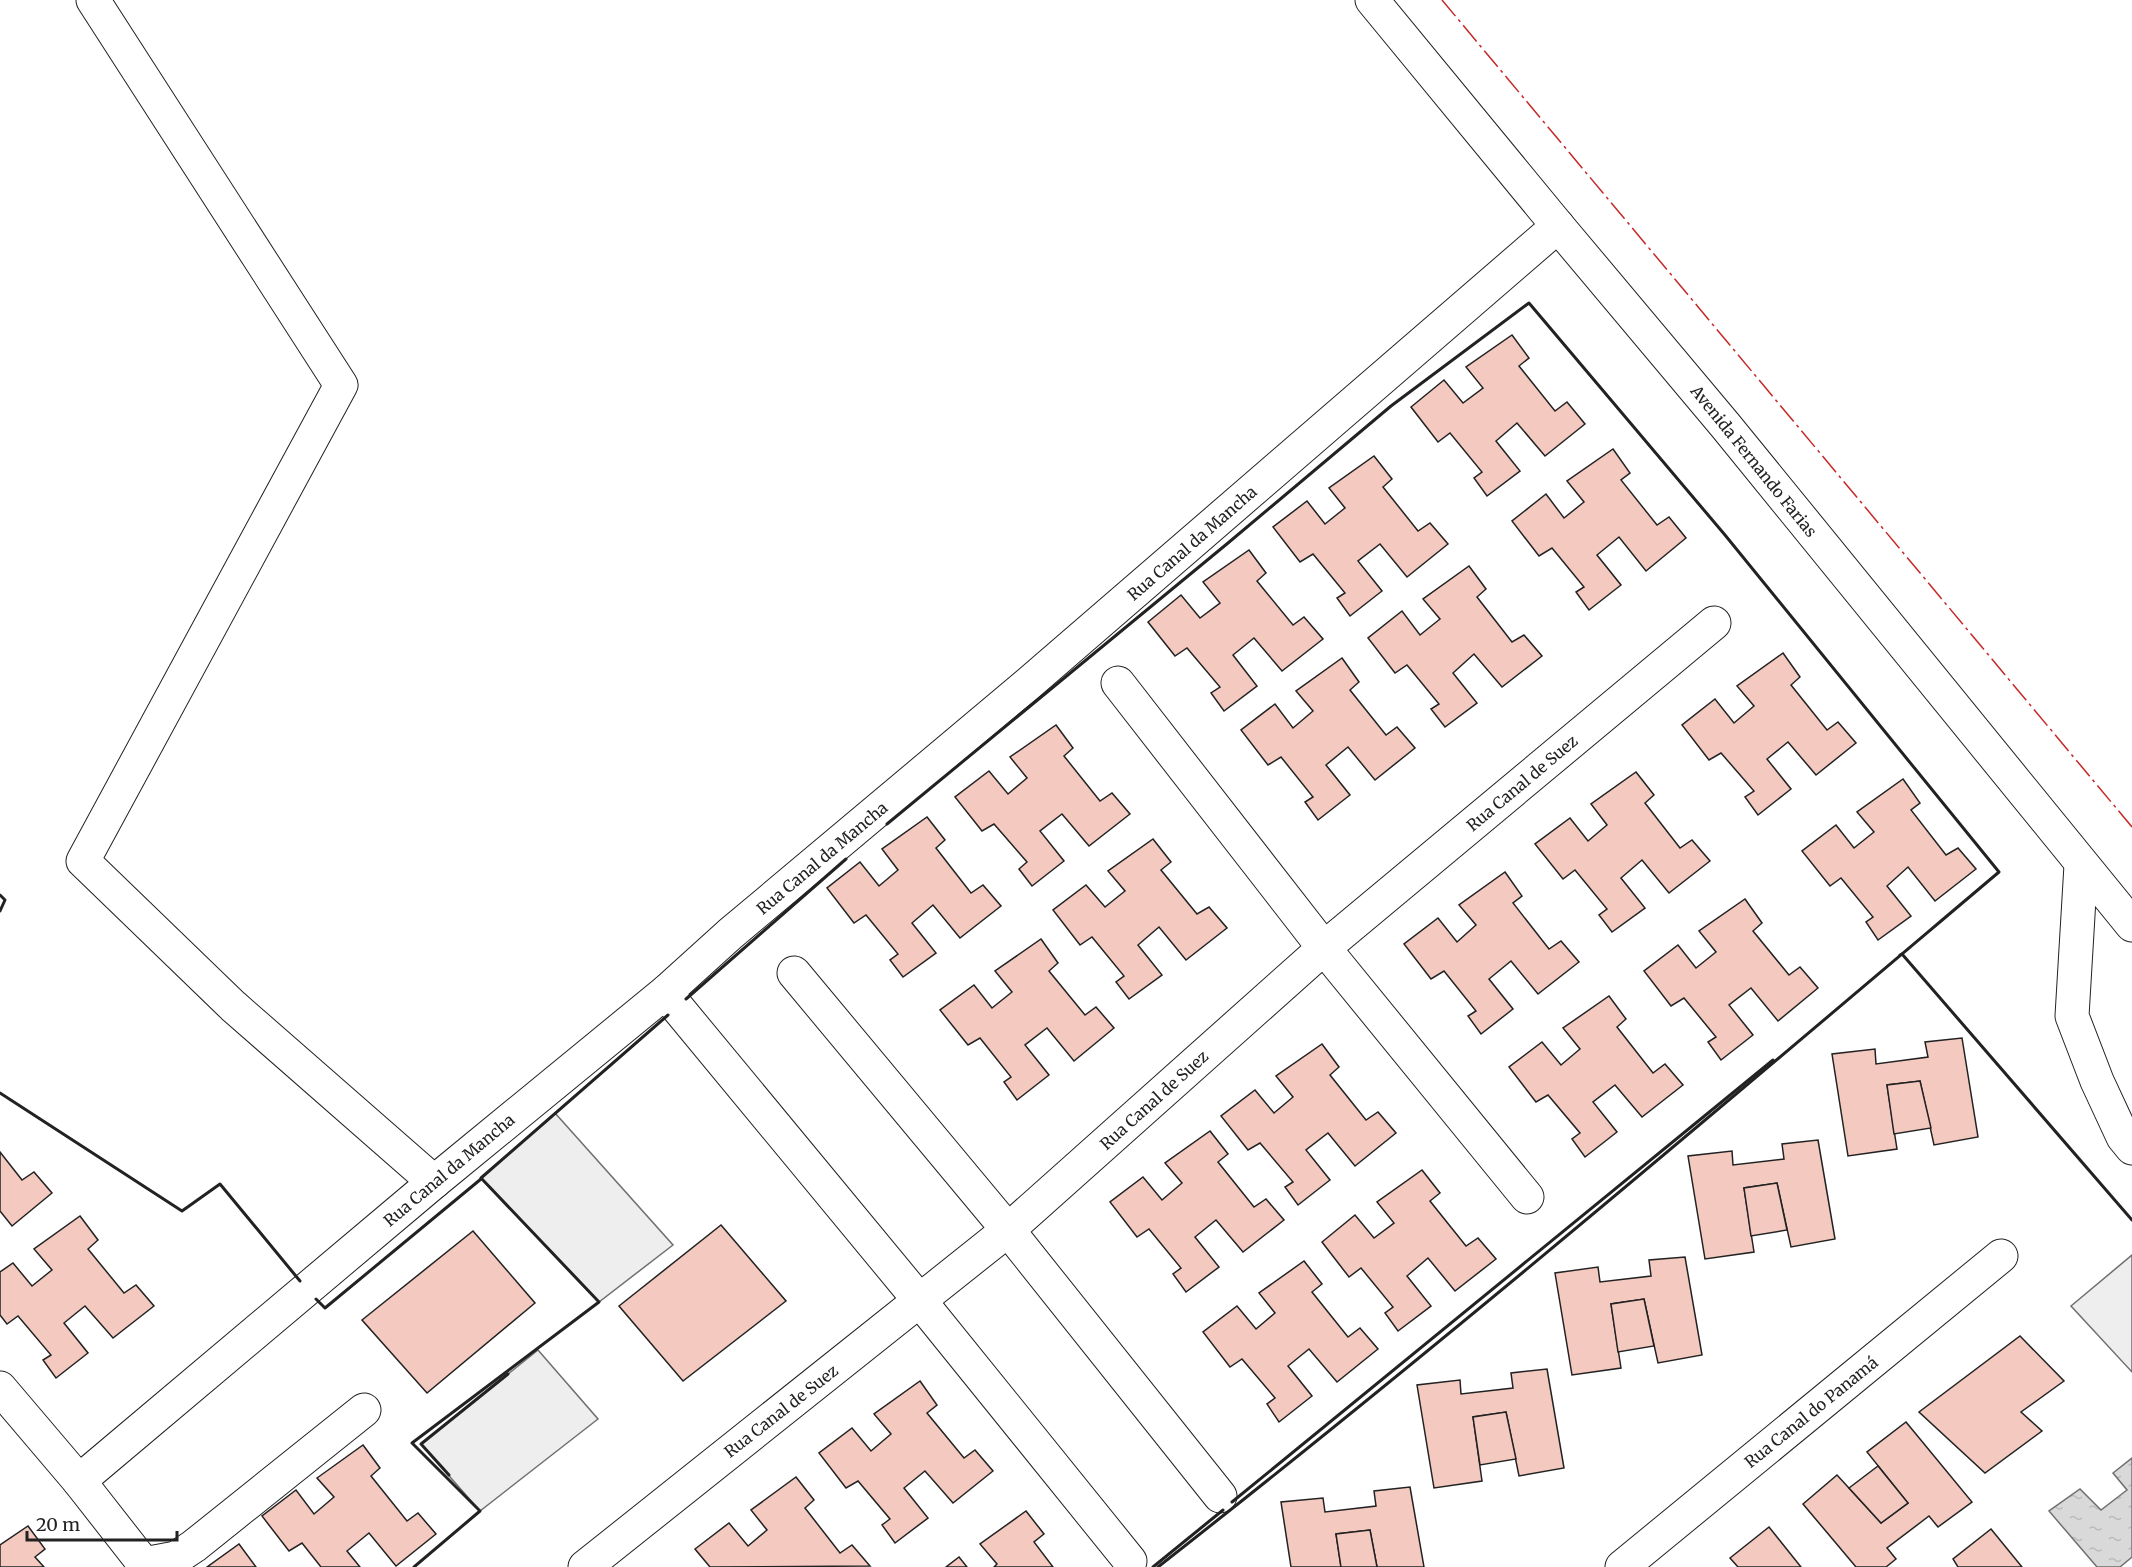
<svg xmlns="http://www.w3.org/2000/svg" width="2132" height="1567" font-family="Merriweather,serif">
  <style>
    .green { fill: #eee; stroke: #6f6f6f; stroke-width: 1.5 }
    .water { fill: url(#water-ripples); stroke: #6f6f6f; stroke-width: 1.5 }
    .building { fill: #f3c9c0; stroke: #222; stroke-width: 1.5 }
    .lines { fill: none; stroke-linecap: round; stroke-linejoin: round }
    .minor-casing { stroke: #222; stroke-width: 35 }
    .secondary-casing { stroke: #222; stroke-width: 35 }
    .minor { stroke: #fff; stroke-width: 33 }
    .secondary { stroke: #fff; stroke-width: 33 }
    .wall { stroke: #222; stroke-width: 3 }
    .power { stroke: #c62828; stroke-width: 1.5; stroke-dasharray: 21 4.5 3 4.5; stroke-linecap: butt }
    .labels { text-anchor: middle; stroke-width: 4.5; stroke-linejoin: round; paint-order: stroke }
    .street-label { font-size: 16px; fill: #222; stroke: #fff }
  </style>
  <defs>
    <pattern id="water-ripples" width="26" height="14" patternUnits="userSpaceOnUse" patternTransform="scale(1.5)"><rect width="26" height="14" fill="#d9d9d9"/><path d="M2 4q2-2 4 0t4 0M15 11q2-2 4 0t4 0" fill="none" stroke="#bababa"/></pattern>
  </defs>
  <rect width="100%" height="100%" fill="#fff"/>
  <g class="green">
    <path d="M555,1113L673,1245L599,1302L481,1178Z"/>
    <path d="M2132,1255V1372L2071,1306Z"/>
    <path d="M538,1350L598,1419L480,1511L421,1444Z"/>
  </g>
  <path class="water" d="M2132,1458V1557L2120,1567H2097L2049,1511L2080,1489L2101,1510L2127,1490L2113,1473Z"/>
  <g class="building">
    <path d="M1512,335L1529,358L1519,366L1555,411L1567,402L1585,424L1545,456L1517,423L1496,441L1520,471L1487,496L1474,478L1482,472L1450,433L1438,442L1411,407L1444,380L1463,403L1483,388L1466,367Z"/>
    <path d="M1613,449L1630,473L1621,480L1657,525L1669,517L1686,538L1646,571L1619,537L1597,555L1621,585L1589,610L1576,592L1584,587L1552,548L1539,556L1512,521L1546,494L1564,518L1584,502L1567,481Z"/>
    <path d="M1374,456L1392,479L1383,487L1418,531L1430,523L1448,544L1407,577L1380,544L1358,561L1382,591L1350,616L1337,598L1345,593L1313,554L1300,562L1273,527L1307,501L1325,524L1345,508L1329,488Z"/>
    <path d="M1249,550L1266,573L1257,581L1293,625L1304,617L1323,639L1282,671L1254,638L1233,655L1257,686L1224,711L1211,693L1220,687L1187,648L1175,656L1148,622L1181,595L1200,618L1220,603L1203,582Z"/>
    <path d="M1469,566L1486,589L1477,597L1512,642L1524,635L1542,656L1502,687L1474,654L1453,673L1477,703L1445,727L1431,709L1439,704L1407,665L1395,673L1368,638L1402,611L1420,635L1440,619L1423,599Z"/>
    <path d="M1783,653L1800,677L1791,685L1827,730L1838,722L1856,743L1816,775L1788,742L1767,759L1791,789L1758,815L1745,797L1754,791L1721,753L1709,760L1682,725L1715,699L1734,723L1754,706L1737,686Z"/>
    <path d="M1342,658L1359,682L1350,690L1386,735L1397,727L1415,748L1375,780L1348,747L1326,765L1350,795L1318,820L1305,802L1313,797L1281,757L1268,765L1241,730L1275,704L1293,728L1313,711L1296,691Z"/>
    <path d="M1056,725L1073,748L1064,756L1100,801L1112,793L1130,814L1089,846L1062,814L1040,831L1064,861L1032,886L1019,869L1027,862L994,824L982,831L955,797L989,771L1008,794L1027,778L1010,757Z"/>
    <path d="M1636,772L1654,795L1645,803L1680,848L1692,840L1710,861L1669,893L1642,860L1621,878L1645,908L1612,932L1599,915L1607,909L1575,870L1563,879L1535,844L1570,818L1588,841L1607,825L1591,804Z"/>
    <path d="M1903,779L1920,803L1911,810L1946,855L1958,848L1976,869L1935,901L1908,867L1887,886L1911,916L1878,940L1866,922L1873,917L1841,878L1830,886L1802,851L1836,825L1854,848L1874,832L1857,812Z"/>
    <path d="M927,817L945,840L936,848L971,893L983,885L1001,906L960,938L933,905L912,923L936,953L903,977L890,960L898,954L866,915L854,923L827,888L860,862L879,886L898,870L882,849Z"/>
    <path d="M1153,839L1171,862L1161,870L1197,914L1209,907L1227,928L1186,960L1159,927L1138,945L1162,975L1129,999L1116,982L1124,976L1092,937L1080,945L1053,910L1086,885L1105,907L1125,891L1108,871Z"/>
    <path d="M1505,872L1522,896L1513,903L1549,949L1561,941L1579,962L1538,994L1511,961L1489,979L1513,1009L1481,1034L1468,1016L1476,1011L1444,971L1431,979L1404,944L1438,918L1457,942L1476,925L1459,905Z"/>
    <path d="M1745,899L1762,923L1753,931L1789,975L1800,967L1818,988L1778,1021L1751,988L1729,1005L1753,1035L1721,1060L1708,1042L1716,1037L1684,998L1671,1006L1644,971L1678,945L1696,968L1716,952L1699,931Z"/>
    <path d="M1041,939L1058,963L1049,971L1085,1015L1096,1007L1114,1028L1074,1061L1047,1028L1025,1045L1049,1075L1017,1100L1004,1082L1011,1077L980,1038L968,1045L940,1010L974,985L992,1008L1012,992L995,971Z"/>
    <path d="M1609,996L1626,1019L1617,1027L1653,1073L1665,1064L1683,1085L1642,1117L1615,1085L1593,1102L1617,1132L1585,1157L1572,1139L1580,1133L1548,1095L1536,1102L1509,1067L1542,1042L1561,1065L1580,1049L1563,1028Z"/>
    <path d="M1962,1038L1978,1137L1934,1145L1920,1081L1887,1085L1897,1149L1848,1156L1832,1054L1875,1049L1876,1064L1928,1057L1925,1042Z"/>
    <path d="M1322,1044L1339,1067L1330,1075L1366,1120L1378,1112L1396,1133L1355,1166L1328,1133L1306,1150L1330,1180L1298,1205L1285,1187L1293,1182L1260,1143L1248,1150L1221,1116L1255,1090L1274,1113L1293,1097L1276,1076Z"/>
    <path d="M1920,1081L1931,1128L1894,1134L1887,1085Z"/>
    <path d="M1210,1131L1228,1154L1218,1162L1254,1207L1266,1199L1284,1220L1243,1252L1216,1220L1195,1237L1219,1267L1186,1292L1173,1274L1181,1268L1149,1229L1137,1237L1110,1202L1143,1177L1162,1200L1182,1183L1165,1163Z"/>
    <path d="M1818,1140L1835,1239L1791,1247L1777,1183L1744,1188L1754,1252L1705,1259L1688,1156L1732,1151L1733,1165L1784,1159L1782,1144Z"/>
    <path d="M0,1152L22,1180L34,1172L52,1193L12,1226L0,1211Z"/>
    <path d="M1422,1170L1440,1193L1430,1201L1466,1246L1478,1238L1496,1259L1455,1291L1428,1258L1407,1276L1431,1306L1398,1331L1385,1313L1393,1307L1361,1268L1349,1277L1322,1242L1355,1215L1374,1238L1394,1223L1377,1202Z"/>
    <path d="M1777,1183L1787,1230L1751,1236L1744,1188Z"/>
    <path d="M80,1216L98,1240L88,1249L124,1293L136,1285L154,1306L113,1338L85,1306L64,1323L88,1353L56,1378L43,1360L51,1355L18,1316L7,1324L0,1315V1272L13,1263L32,1286L52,1270L34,1249Z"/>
    <path d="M721,1225L786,1301L683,1381L619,1306Z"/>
    <path d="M473,1231L535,1303L427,1393L362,1320Z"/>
    <path d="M1685,1257L1702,1355L1658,1363L1644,1299L1611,1304L1621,1368L1572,1375L1555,1273L1598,1267L1600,1282L1651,1276L1649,1260Z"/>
    <path d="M1304,1261L1322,1284L1312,1292L1348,1337L1360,1328L1378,1349L1337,1382L1309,1349L1288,1366L1312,1396L1279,1422L1267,1404L1275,1398L1242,1359L1230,1367L1203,1332L1237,1306L1256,1329L1275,1313L1259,1293Z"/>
    <path d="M1644,1299L1654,1346L1618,1352L1611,1304Z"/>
    <path d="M2020,1336L2064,1381L2021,1412L2042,1431L1985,1473L1919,1412Z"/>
    <path d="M1547,1369L1564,1468L1519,1476L1506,1412L1473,1417L1482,1481L1434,1488L1417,1385L1460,1380L1461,1394L1513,1388L1511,1373Z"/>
    <path d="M920,1381L937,1405L927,1413L964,1458L975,1450L993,1471L953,1503L925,1471L904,1488L928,1518L895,1543L882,1525L890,1519L858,1481L846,1488L819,1453L852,1428L871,1451L891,1434L874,1414Z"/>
    <path d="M1506,1412L1516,1459L1480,1465L1473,1417Z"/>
    <path d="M1906,1422L1972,1502L1938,1527L1929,1516L1887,1548L1896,1559L1886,1567H1856L1803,1504L1837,1475L1881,1523L1908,1503L1867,1452Z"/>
    <path d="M363,1445L380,1468L371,1476L407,1521L418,1513L436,1534L396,1566L369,1533L347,1551L360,1567H321L302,1543L289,1551L262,1516L296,1490L314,1514L334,1497L317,1478Z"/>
    <path d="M1878,1466L1908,1503L1881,1523L1849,1488Z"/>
    <path d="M796,1477L814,1500L805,1508L840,1553L852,1545L870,1566L710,1567L695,1549L729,1523L748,1546L767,1530L751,1510Z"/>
    <path d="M1410,1487L1424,1567H1377L1370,1530L1336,1534L1341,1567H1291L1281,1502L1323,1498L1325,1512L1376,1506L1374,1491Z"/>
    <path d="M1026,1511L1044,1534L1034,1542L1053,1567H994L997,1564L980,1544Z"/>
    <path d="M28,1526L45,1549L35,1557L44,1567H0V1545Z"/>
    <path d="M1769,1527L1801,1567H1738L1730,1558Z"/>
    <path d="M1991,1529L2022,1567H1958L1953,1559Z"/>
    <path d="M1370,1530L1377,1567H1341L1336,1534Z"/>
    <path d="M239,1544L256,1567H207Z"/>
    <path d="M959,1557L967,1567H946Z"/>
  </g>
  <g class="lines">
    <g class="minor-casing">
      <g id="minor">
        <path d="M93,0L341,385L83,861L233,1006L434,1182"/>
        <path d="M1118,683L1324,948L1527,1197"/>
        <path d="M2081,865L2072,1016L2097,1081L2123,1137L2132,1148"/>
        <path d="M794,973L1008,1230L1220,1496"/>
        <path d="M667,991L677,1007L920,1301L1130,1561"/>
        <path d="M0,1388L79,1481L144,1564L176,1558L194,1546L364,1410"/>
        <path d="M79,1481L434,1182L667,991L730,934L1028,684L1558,226"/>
        <path d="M585,1567L1008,1230L1324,948L1714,623"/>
        <path d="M1622,1567L2001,1256"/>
      </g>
    </g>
    <g class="secondary-casing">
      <path id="secondary" d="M1372,0L1558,226L1725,425L2132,925"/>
    </g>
    <use href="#minor" class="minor"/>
    <use href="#secondary" class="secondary"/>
    <g class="wall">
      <path d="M887,824L1228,543L1391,406L1529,303L1725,535L1999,872C1721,1107 1444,1343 1158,1567"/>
      <path d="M0,895L5,900L0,911"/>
      <path d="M1900,955L1902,954L2132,1220"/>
      <path d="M686,999L846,859"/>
      <path d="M0,1093L182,1211L220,1184L300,1281"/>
      <path d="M316,1299L325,1308L481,1179"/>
      <path d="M449,1475L421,1444L508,1374"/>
      <path d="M1232,1502L1773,1060"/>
      <path d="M414,1567L480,1511L412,1443L599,1302L481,1178L668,1015"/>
      <path d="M1153,1567L1223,1510"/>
    </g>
    <path class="power" d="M1442,0L2132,827"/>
  </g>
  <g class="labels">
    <g class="street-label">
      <text transform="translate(1754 461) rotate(51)" y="6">Avenida Fernando Farias</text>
      <text transform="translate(1192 543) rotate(-41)" y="6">Rua Canal da Mancha</text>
      <text transform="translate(1522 783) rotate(-40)" y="6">Rua Canal de Suez</text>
      <text transform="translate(822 858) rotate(-40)" y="6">Rua Canal da Mancha</text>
      <text transform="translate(1154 1100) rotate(-42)" y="6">Rua Canal de Suez</text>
      <text transform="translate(449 1170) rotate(-40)" y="6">Rua Canal da Mancha</text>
      <text transform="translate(781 1411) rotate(-38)" y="6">Rua Canal de Suez</text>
      <text transform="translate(1811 1412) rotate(-39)" y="6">Rua Canal do Panamá</text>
    </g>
  </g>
  <path d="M27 1531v9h150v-9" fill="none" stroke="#222222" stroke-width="3"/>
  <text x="36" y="1531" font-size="18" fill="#222222" stroke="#ffffff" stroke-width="4.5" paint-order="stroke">20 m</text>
</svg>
